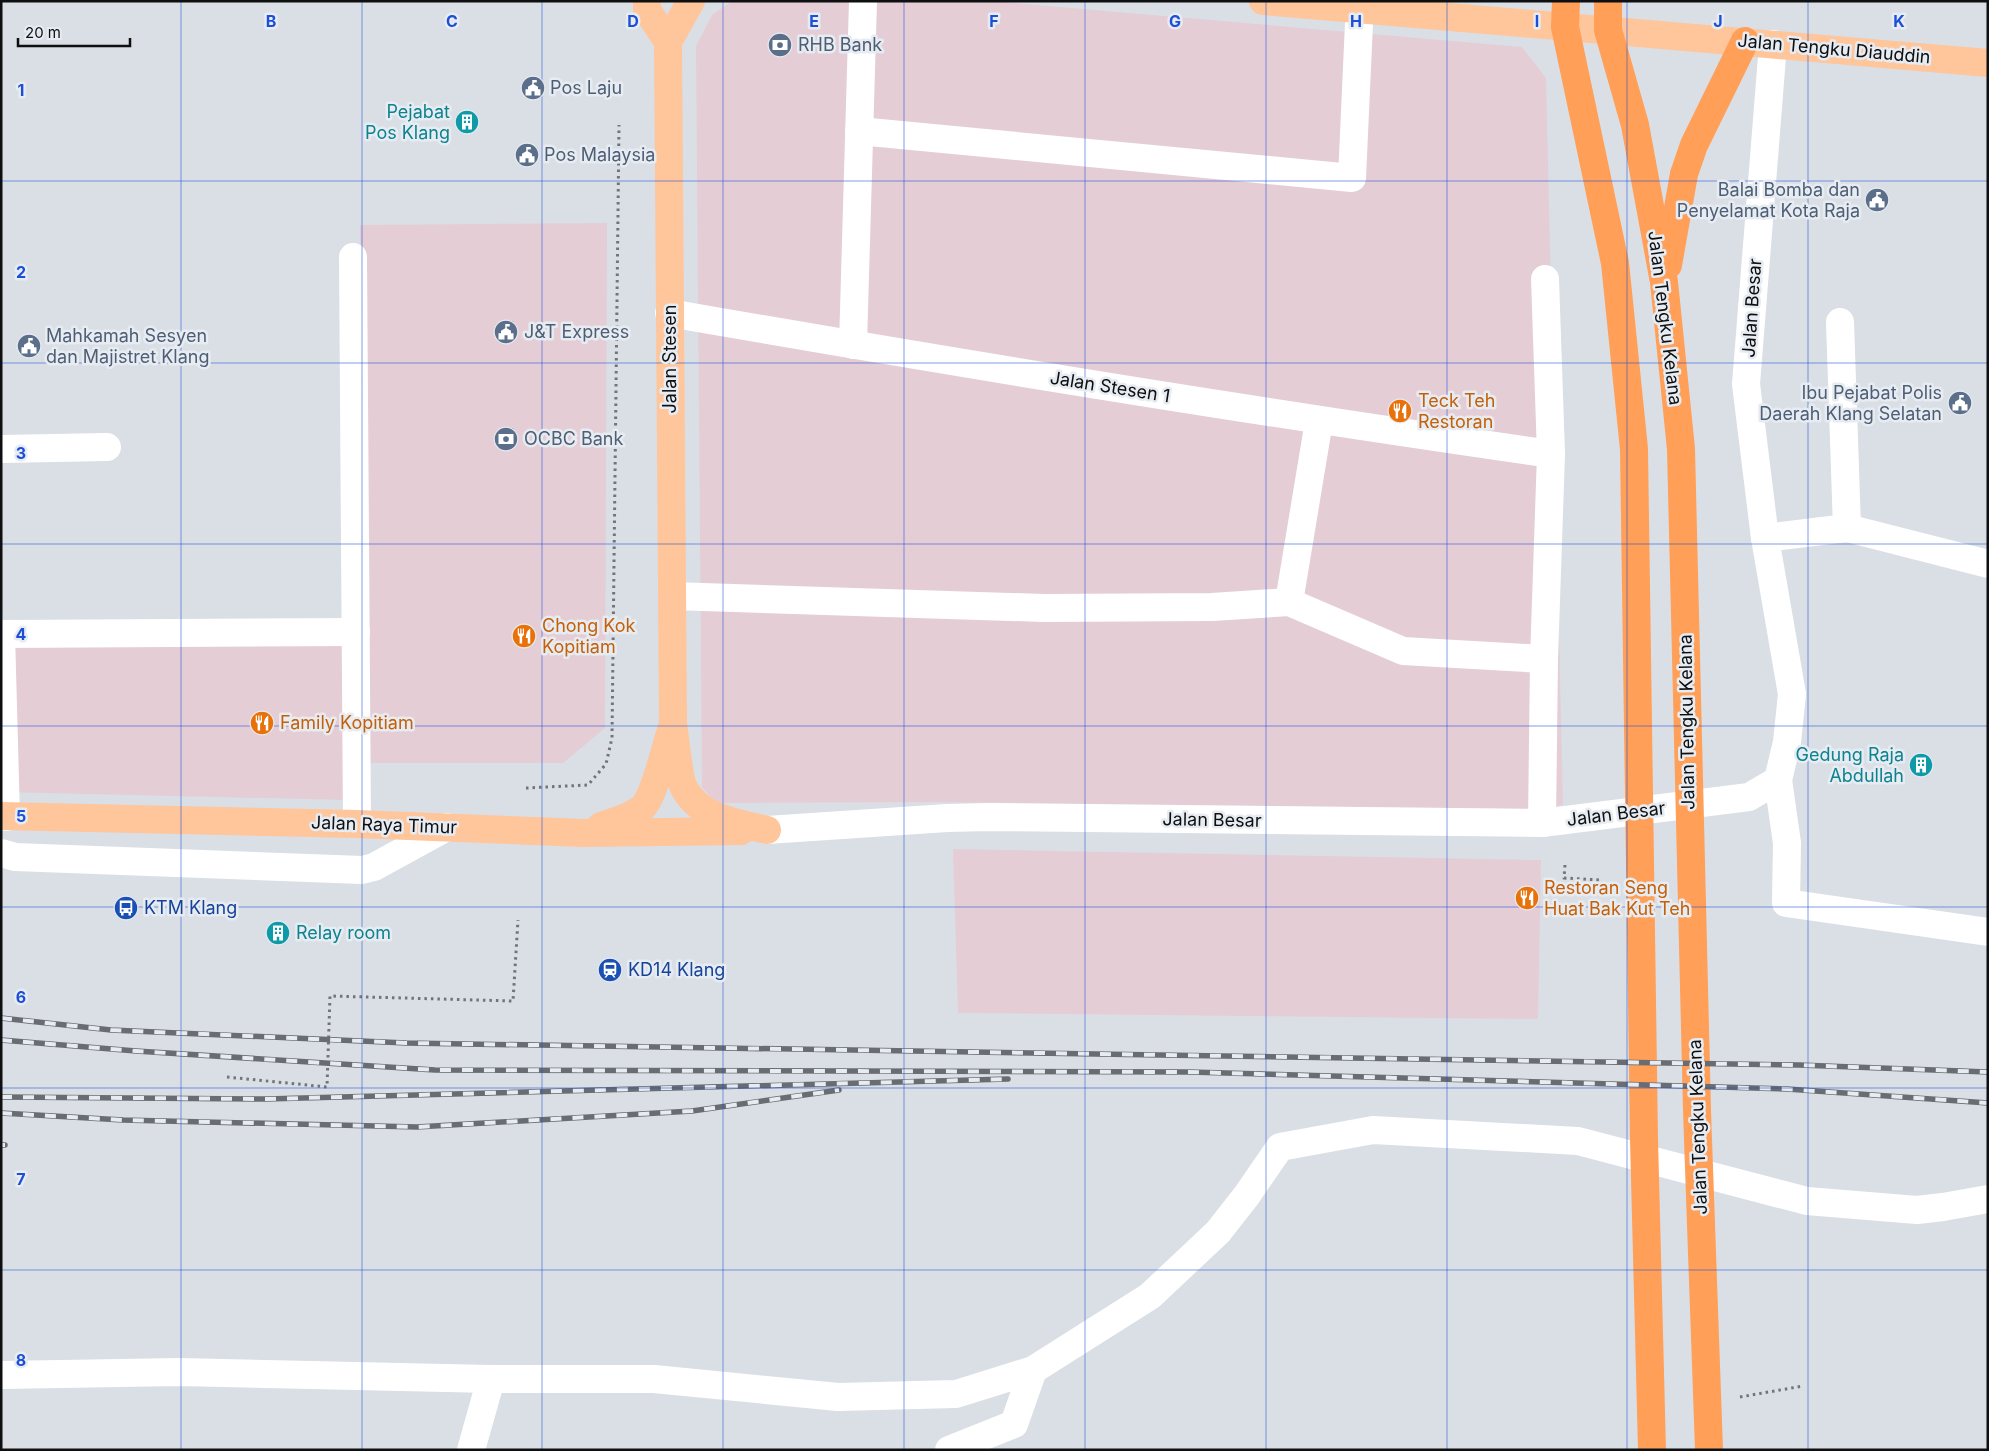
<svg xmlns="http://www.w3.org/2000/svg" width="1989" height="1451" font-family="Inter,sans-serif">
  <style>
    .commercial { fill: #e5cdd6 }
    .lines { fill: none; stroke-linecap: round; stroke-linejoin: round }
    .path { stroke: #717478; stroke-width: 3; stroke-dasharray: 2.5 4; stroke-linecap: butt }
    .minor { stroke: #fff; stroke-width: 28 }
    .major { stroke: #ffc59b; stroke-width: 28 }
    .highway { stroke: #ff9f58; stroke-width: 28 }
    .rail-casing { stroke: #696c70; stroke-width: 5.5 }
    .rail { stroke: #e7ecf2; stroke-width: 4; stroke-dasharray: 11; stroke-linecap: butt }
    .grid { fill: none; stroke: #1d4ed8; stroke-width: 1; stroke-opacity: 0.55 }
    .labels { text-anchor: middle; stroke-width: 5; stroke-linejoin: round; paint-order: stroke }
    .service-label { font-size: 18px; fill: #4e5e75; stroke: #e7ecf2; text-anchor: start }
    .street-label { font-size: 18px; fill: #0d0f11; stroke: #e7ecf2 }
    .culture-label { font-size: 18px; fill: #0d838f; stroke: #e7ecf2; text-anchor: end }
    .food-label { font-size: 18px; fill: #c56008; stroke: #e7ecf2; text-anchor: start }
    .transit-label { font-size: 18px; fill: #164399; stroke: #e7ecf2; text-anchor: start }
    .grid-label { font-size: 16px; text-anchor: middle; font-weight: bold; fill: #1d4ed8; stroke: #e7ecf2; stroke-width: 5; stroke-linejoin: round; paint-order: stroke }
  </style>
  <rect width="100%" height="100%" fill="#dadfe5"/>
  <g class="commercial">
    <path d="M732,1H991L1522,47L1546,78L1563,805L1524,809L940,802L716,803L702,787L696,46L712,15Z"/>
    <path d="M607,223L605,728L563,763H367L360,225Z"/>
    <path d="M1,640L347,643V800L1,792Z"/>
    <path d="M953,849L1541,860L1538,1019L958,1013Z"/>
  </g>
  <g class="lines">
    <g class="path">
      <path d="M526,788L588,785L606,764L612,738L619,125"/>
      <path d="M1565,865L1564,878L1600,880"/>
      <path d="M227,1077L327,1087L330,996L513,1001L518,920"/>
      <path d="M1740,1397L1803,1386"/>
    </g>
    <g class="minor">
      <path d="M859,131L1352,178L1360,1"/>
      <path d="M353,257L357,824"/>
      <path d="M669,313C962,364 1256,412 1551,454"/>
      <path d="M1840,322L1847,528"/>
      <path d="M853,345L863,1"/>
      <path d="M1,449L107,447"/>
      <path d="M1765,538L1847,528L1988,564"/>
      <path d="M672,596L1044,608L1212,607L1289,602L1403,651L1544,659"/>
      <path d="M1289,602L1319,421"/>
      <path d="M1,634L6,817"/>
      <path d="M2,634L356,632"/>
      <path d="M1778,780L1787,843L1786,903L1988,932"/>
      <path d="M1542,823L1544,659L1551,454L1545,279"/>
      <path d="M767,830L947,818L990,817L1542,823L1749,797L1778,780L1787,742L1792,694L1765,538L1746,384L1773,44"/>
      <path d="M1,853L15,857L362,870L374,867L447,827"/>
      <path d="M1,1375L179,1372L491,1379H654L838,1397L956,1394L1033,1370L1150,1296L1218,1232L1247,1195L1280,1147L1373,1130L1578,1141L1807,1201L1917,1210L1943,1207L1988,1199"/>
      <path d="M471,1450L491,1379"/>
      <path d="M949,1450L1014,1424L1033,1370"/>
    </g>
    <g class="major">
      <path d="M647,1V10L668,42"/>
      <path d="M691,1L668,42L673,723C675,737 679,779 684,788C700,818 737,823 767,830"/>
      <path d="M1263,1L1988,63"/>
      <path d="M1,816L357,824L583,833L741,831"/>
      <path d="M601,826C615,821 632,817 643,807C654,796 666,746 671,730"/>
    </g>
    <g class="highway">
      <path d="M1566,1L1565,27L1615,263L1634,449L1644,1139L1652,1450"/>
      <path d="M1608,1V30L1635,125L1664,282L1681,449L1697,1111L1709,1450"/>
      <path d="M1668,265L1684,174L1694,145L1745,41"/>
    </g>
    <g class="rail-casing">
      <g id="rail">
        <path d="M1,1018L111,1030L406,1043L1799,1065L1988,1072"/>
        <path d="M1,1040L136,1051L435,1070L1189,1072L1787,1089L1988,1103"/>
        <path d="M1,1097L266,1099L1008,1079"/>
        <path d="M1,1113L123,1120L417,1127L692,1111L839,1090"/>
        <path d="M1,1145H5"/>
      </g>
    </g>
    <use href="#rail" class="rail"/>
  </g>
  <path class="grid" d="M181,1V1450M362,1V1450M542,1V1450M723,1V1450M904,1V1450M1085,1V1450M1266,1V1450M1447,1V1450M1627,1V1450M1808,1V1450M1,181H1988M1,363H1988M1,544H1988M1,726H1988M1,907H1988M1,1088H1988M1,1270H1988"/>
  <defs>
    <g id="bank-disc" transform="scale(1.25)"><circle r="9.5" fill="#5c6f8a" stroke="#e7ecf2"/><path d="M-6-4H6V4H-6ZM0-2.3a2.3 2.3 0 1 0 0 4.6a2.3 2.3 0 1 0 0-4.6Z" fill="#fff"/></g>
    <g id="civic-disc" transform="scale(1.25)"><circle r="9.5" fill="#5c6f8a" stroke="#e7ecf2"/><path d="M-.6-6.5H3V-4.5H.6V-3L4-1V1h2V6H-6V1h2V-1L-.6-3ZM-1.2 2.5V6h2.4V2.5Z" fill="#fff"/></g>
    <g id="building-disc" transform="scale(1.25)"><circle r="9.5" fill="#0f9aa8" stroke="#e7ecf2"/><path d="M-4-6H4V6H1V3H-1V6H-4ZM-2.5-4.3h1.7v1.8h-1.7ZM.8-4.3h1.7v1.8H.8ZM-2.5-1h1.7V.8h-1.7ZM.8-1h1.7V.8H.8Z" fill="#fff"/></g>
    <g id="restaurant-disc" transform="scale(1.25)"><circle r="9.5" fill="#e8710a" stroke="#e7ecf2"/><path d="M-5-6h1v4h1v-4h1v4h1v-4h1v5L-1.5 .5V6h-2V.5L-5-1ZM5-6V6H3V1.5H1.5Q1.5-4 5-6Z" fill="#fff"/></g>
    <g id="bus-disc" transform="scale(1.25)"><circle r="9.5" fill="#1a4fb4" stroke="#e7ecf2"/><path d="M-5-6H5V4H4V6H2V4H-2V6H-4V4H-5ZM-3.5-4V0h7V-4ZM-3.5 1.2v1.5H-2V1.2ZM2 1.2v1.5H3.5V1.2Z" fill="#fff"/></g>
    <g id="station-disc" transform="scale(1.25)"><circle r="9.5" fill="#1a4fb4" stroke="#e7ecf2"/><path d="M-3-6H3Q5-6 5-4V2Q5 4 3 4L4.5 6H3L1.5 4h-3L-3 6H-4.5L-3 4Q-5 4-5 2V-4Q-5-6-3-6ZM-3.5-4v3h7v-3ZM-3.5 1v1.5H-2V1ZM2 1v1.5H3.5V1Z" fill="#fff"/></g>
  </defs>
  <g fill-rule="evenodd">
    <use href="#bank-disc" x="780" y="45"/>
    <use href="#civic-disc" x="533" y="88"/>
    <use href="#building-disc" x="467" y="122"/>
    <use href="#civic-disc" x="527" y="155"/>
    <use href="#civic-disc" x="1877" y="200"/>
    <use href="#civic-disc" x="506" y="332"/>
    <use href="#civic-disc" x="29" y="346"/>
    <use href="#civic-disc" x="1960" y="403"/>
    <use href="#restaurant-disc" x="1400" y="411"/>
    <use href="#bank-disc" x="506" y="439"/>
    <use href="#restaurant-disc" x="524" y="636"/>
    <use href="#restaurant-disc" x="262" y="723"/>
    <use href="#building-disc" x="1921" y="765"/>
    <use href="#restaurant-disc" x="1527" y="898"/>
    <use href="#bus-disc" x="126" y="908"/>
    <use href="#building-disc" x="278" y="933"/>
    <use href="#station-disc" x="610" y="970"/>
  </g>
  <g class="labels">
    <g class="service-label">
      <text x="798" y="51">RHB Bank</text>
      <text x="550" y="94">Pos Laju</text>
      <text x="544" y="161">Pos Malaysia</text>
      <text x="1860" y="196" text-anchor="end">Balai Bomba dan<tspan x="1860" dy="21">Penyelamat Kota Raja</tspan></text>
      <text x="524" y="338">J&amp;T Express</text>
      <text x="46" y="342">Mahkamah Sesyen<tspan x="46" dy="21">dan Majistret Klang</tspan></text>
      <text x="1942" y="399" text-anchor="end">Ibu Pejabat Polis<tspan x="1942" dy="21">Daerah Klang Selatan</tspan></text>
      <text x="524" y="445">OCBC Bank</text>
    </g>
    <g class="street-label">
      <text transform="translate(1834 49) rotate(5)" y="6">Jalan Tengku Diauddin</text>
      <text transform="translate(1752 308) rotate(-86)" y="6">Jalan Besar</text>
      <text transform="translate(1665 318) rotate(83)" y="6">Jalan Tengku Kelana</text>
      <text transform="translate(670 359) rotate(-90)" y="6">Jalan Stesen</text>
      <text transform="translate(1110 387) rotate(9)" y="6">Jalan Stesen 1</text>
      <text transform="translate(1687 722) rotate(-91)" y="6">Jalan Tengku Kelana</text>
      <text transform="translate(1616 814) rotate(-7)" y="6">Jalan Besar</text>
      <text transform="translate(1212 820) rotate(1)" y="6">Jalan Besar</text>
      <text transform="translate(384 825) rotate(2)" y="6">Jalan Raya Timur</text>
      <text transform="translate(1698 1127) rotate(-92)" y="6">Jalan Tengku Kelana</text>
    </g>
    <g class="culture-label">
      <text x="450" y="118">Pejabat<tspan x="450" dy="21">Pos Klang</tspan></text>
      <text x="1904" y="761">Gedung Raja<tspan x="1904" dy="21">Abdullah</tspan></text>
      <text x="296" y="939" text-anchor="start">Relay room</text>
    </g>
    <g class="food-label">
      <text x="1418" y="407">Teck Teh<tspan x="1418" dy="21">Restoran</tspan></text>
      <text x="542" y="632">Chong Kok<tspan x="542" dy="21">Kopitiam</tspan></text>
      <text x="280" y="729">Family Kopitiam</text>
      <text x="1544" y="894">Restoran Seng<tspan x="1544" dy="21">Huat Bak Kut Teh</tspan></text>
    </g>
    <g class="transit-label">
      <text x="144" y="914">KTM Klang</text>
      <text x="628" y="976">KD14 Klang</text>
    </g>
  </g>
  <g class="grid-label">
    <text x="271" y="27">B</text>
    <text x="452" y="27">C</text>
    <text x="633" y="27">D</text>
    <text x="814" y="27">E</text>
    <text x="994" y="27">F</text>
    <text x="1175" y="27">G</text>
    <text x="1356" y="27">H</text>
    <text x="1537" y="27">I</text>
    <text x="1718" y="27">J</text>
    <text x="1899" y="27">K</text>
    <text x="21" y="96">1</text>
    <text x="21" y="278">2</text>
    <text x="21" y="459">3</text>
    <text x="21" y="640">4</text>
    <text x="21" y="822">5</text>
    <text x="21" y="1003">6</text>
    <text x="21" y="1185">7</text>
    <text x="21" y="1366">8</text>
  </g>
  <rect width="1989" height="1451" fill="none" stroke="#0d0f11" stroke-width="5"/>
  <path d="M18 38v8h112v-8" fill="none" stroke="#0d0f11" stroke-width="2.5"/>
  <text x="25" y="38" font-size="15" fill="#0d0f11" stroke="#e7ecf2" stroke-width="4" paint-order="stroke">20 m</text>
</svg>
